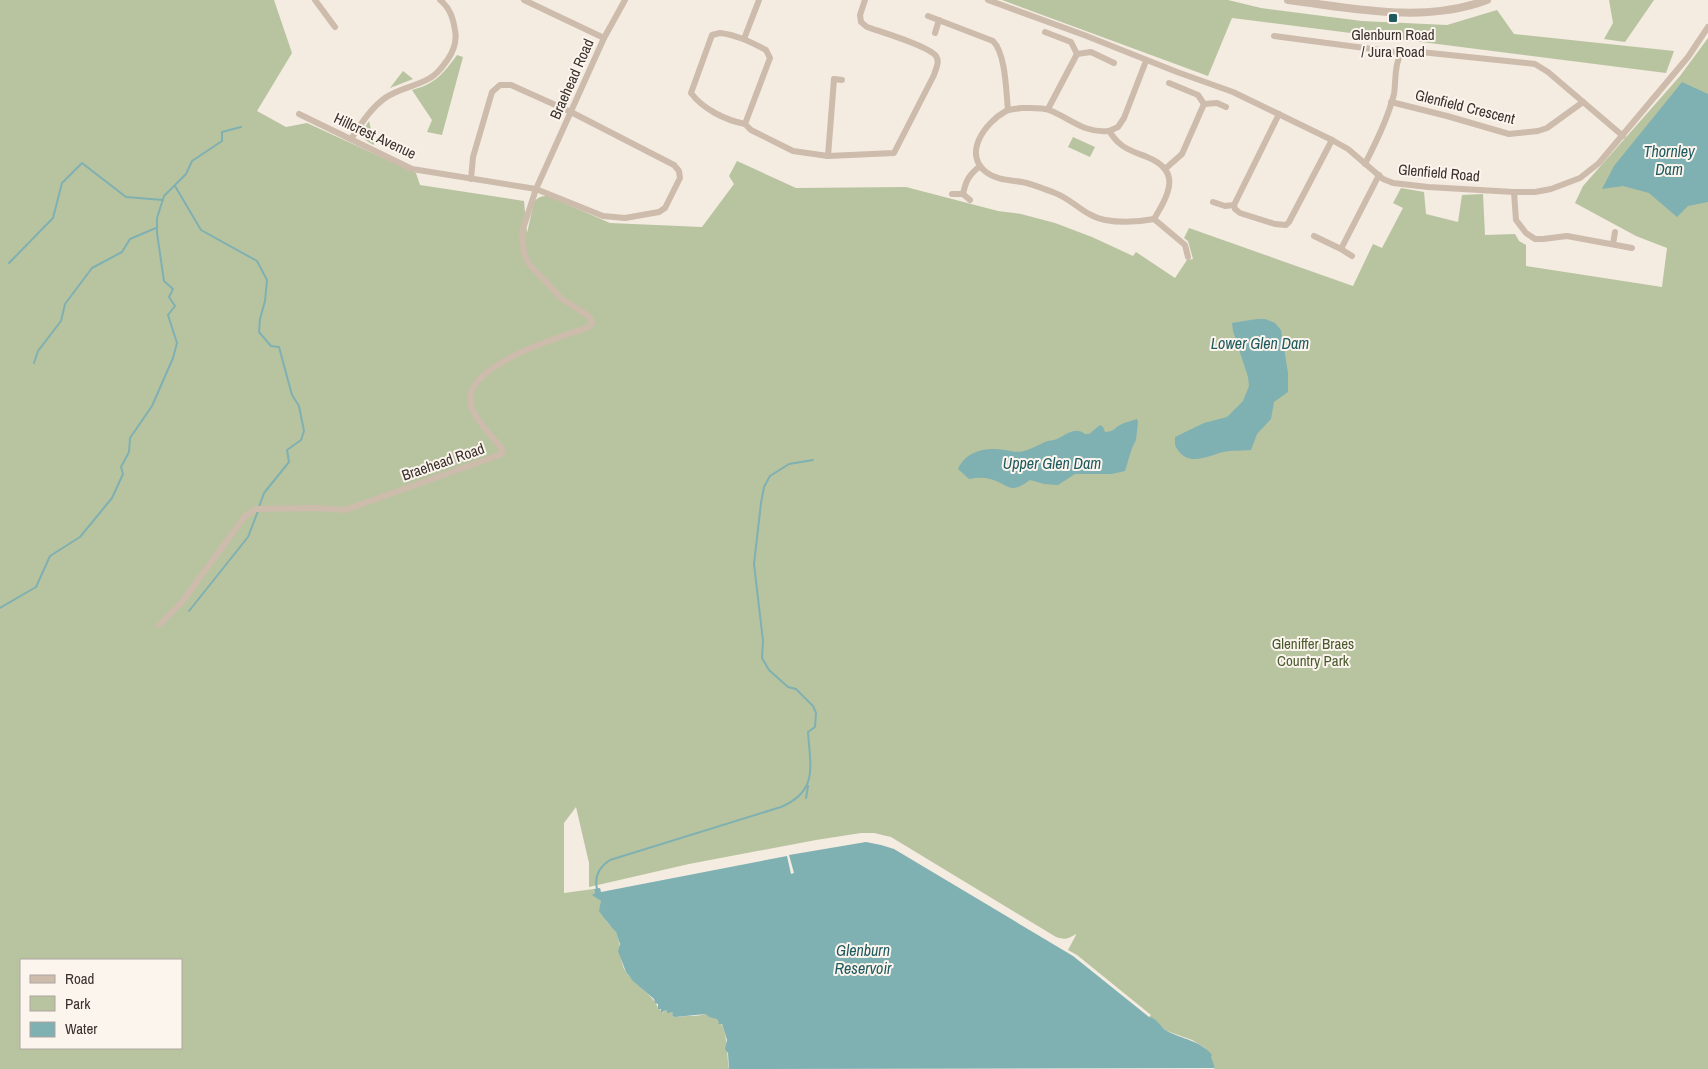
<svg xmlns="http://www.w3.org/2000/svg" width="1708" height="1069" font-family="'Archivo Narrow',sans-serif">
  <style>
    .green { fill: #b8c4a0; fill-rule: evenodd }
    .water { fill: #7fb0b2 }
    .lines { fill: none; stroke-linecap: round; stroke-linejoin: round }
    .stream { stroke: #7fb0b2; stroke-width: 2 }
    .minor { stroke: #cdbbac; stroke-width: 6 }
    .tertiary { stroke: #cdbbac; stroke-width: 8 }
    .poi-dot { fill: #1f5a5e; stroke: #fbf5ee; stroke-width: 2 }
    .labels { text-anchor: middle; stroke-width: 4; stroke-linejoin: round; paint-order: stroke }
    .poi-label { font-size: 15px; fill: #3b302b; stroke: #fbf5ee }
    .street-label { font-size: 15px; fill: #3b302b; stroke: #fbf5ee }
    .park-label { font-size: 15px; fill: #4a5a2e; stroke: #fbf5ee }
    .water-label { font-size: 16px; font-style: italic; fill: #1f5a5e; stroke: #fbf5ee }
  </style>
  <rect width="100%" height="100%" fill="#f4ebe1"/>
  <g class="green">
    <path d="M0,0H274L292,53L257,111L286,127L307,123L416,173L420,185L524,201L527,233L534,202C538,197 541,196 548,196L610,223L702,227L734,184L729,176L737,161L796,188L906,187L998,211L1021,214L1055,223L1092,237L1133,256L1136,252L1175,278L1187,260L1193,259L1188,241L1184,238L1189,228L1353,286L1373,244L1382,248L1403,208L1393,203L1401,188L1424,192L1426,214L1458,222L1462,195L1483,194L1485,235L1515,234L1519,241L1526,245V266L1662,287L1667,248L1636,236L1575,203L1583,186L1680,76L1708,38V1069H1214L1215,1068L1205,1048L1192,1040L1167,1031L1149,1017L1151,1015L1077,955L1068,950L1076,935V934C1068,939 1065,940 1056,937L891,837L874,833H861L816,840L689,864L589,887V863L576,807L564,823V893L594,889L595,893L593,895L601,901C602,912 604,922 613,927C624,942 616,959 628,975C635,983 658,1000 658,1009H660L662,1013L666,1010L673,1013L672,1015L678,1017C684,1016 686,1016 693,1016C697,1016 701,1015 705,1014C730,1013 726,1054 729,1069H0ZM21,960H181V1048H21Z"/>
    <path d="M1002,0H1228L1261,8L1362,21L1447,25L1497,10L1514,34L1674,51L1666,73L1232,18L1208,76Z"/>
    <path d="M1609,0H1654L1625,42L1604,39L1613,23Z"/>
    <path d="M457,55L463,57L442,135L427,132L432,120L412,90C435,84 443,74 457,55Z"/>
    <path d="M403,71L413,79L390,88Z"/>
    <path d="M369,121L374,142V145C359,138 361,133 369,121Z"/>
    <path d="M1073,137L1095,147L1090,157L1068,147Z"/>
  </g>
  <g class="water">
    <path d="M1682,82L1708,94V202L1688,206L1677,217L1649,193L1623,186L1602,189L1614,166Z"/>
    <path d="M1257,319H1265L1275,323L1281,330L1288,373V392L1274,402L1271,419L1257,434L1251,450C1241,451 1233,450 1223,452C1205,457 1186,468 1175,445V437L1204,423L1227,417L1243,401L1249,386L1248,377L1233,331L1232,323Z"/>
    <path d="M1137,419L1138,422L1136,440L1132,448L1125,471L1112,474H1075L1058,485L1044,484L1030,480C1008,496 1010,484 990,479C983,477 976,478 969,479L958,469C966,451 986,447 1005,450C1011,451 1017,453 1024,451C1031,449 1038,445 1045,442C1049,440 1053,441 1057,439C1066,435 1075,426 1085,434H1089L1100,425L1103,427L1105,432C1114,432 1114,428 1120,425C1125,422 1132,421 1137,419Z"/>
    <path d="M866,842L881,845L894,849L1073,956L1149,1017C1157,1018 1160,1027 1167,1031C1182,1039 1201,1041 1212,1055L1211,1057L1215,1068L729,1069L728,1053L725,1049L727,1040L722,1024H718L719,1022L717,1019L709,1017L706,1014L675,1017L672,1015L673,1013L670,1012V1013H668L666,1010L661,1013V1009H658V1004L655,1003L654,999L633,981L626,972L618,951L620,944L616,932L608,923L599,911L601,901L592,895L595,893L594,889L600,888L601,892L787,856L791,874L794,873L789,855Z"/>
  </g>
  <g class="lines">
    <g class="stream">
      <path d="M175,186L201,230L257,261L267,280L265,301L260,319L259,332L271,346L279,347L292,395L299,406L304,431L301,440L287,450L289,462L264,493L259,507"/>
      <path d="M9,263L53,218L62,183L82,163L126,197L163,200"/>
      <path d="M34,363L38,351L61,321L65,304L92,268L122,252L130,239L156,228"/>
      <path d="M0,608L36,587L50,556L80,537L112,498L123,474L121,467L129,452L130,438L152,406L173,358L177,343L168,315L175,306L169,297L173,289L164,281L157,233V218L164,196L186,174L192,161L222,141V132L241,127"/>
      <path d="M189,611L248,537L258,511"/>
      <path d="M806,798L808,786"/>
      <path d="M597,889C594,876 599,867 610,860L781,807C819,791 810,765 808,732L815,727L816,713L813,706L796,689L788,687L769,670L762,658L763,641L754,564L761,503L764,487L770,476L789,464L813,460"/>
    </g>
    <g class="minor">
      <path d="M315,0L335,27"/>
      <path d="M524,0L604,38"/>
      <path d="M988,0L1084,35L1177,72L1233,92L1332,140L1348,149L1383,179L1393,183L1428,187L1514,192H1535L1551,189L1580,178L1599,163L1688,57L1708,27"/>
      <path d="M928,16L993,41C1006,54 1006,92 1008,110"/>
      <path d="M1045,32L1071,42L1077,54L1091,52L1114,63"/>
      <path d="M720,33C737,35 751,42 766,50L770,58L745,124C725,120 703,109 691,93L712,35Z"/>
      <path d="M935,33L939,20"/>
      <path d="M1274,36L1395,52L1400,56L1406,51H1411L1535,64L1548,72L1623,136"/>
      <path d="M744,39L759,0"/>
      <path d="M1169,83L1198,95L1204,104L1217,103L1226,107"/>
      <path d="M1391,102L1447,116L1509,134L1538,131L1547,128L1583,102"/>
      <path d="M1021,108C1029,108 1041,107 1049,110C1070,118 1085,134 1109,131C1112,135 1115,140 1119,143C1126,150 1137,153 1147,157C1182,171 1169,194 1154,219C1138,222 1121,223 1105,220C1086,217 1072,199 1055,193C1044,189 1033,184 1022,182C1010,180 996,180 986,172C962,153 986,122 1006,111C1010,109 1016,109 1021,108Z"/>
      <path d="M1048,109L1077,54"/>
      <path d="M299,114L412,169L536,189L603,216L625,218L659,212L665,208L680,178L679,171L674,165L571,112L511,85H500L492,92L473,157L471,179"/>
      <path d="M1279,114L1234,205L1235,209L1240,213L1275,224L1286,225L1289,222L1332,140"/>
      <path d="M745,124L751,130L793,151L828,156L894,153L934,75C936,68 940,62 936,56C929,46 881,32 867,27L861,22L860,15L865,0"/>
      <path d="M1109,131L1118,127L1124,118L1146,61"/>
      <path d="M351,139C361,124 370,109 385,98C399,88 415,87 430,78C438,74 443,66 448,59C454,50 457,40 455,30C453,18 450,8 440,0"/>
      <path d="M828,156L834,79L842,80"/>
      <path d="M1365,164C1376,142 1388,118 1394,94C1396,83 1394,66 1400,56"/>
      <path d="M1165,169L1182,154L1204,104"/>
      <path d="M1514,192L1516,220L1526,233L1535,239H1543L1567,236L1632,248"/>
      <path d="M952,194H963L970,200"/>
      <path d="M963,194C966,180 969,175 980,166"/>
      <path d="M1213,202L1225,206L1234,205"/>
      <path d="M1154,219L1185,245L1188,257"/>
      <path d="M1314,236L1341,249"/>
      <path d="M1613,244L1615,232"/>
      <path d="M1352,256L1341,249L1379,175"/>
      <path d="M159,625L182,602L245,516L256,509L317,508L345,510L502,454V449C493,437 472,417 470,402C466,365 559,337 587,328L592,324L591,319L587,315L562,299L529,264L524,253L522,232L536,189L604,38L625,0"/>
    </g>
    <path class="tertiary" d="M1288,0C1353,8 1423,24 1487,0"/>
  </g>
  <rect class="poi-dot" x="1388" y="13" width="10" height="10" rx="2.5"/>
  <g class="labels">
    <g class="poi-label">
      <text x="1393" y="40">Glenburn Road<tspan x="1393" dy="17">/ Jura Road</tspan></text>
    </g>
    <g class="street-label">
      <text transform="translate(572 79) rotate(-66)" y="5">Braehead Road</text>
      <text transform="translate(1465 107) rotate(14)" y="5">Glenfield Crescent</text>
      <text transform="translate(375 136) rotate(25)" y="5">Hillcrest Avenue</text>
      <text transform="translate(1439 173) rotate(5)" y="5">Glenfield Road</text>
      <text transform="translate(443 462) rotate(-19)" y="5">Braehead Road</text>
    </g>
    <g class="park-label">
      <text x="1313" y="649">Gleniffer Braes<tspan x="1313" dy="17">Country Park</tspan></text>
    </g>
    <g class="water-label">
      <text x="1669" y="157">Thornley<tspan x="1669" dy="18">Dam</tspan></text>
      <text x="1260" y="349">Lower Glen Dam</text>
      <text x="1052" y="469">Upper Glen Dam</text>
      <text x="863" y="956">Glenburn<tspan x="863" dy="18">Reservoir</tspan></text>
    </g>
  </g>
  <rect x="20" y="959" width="162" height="90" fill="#fbf5ee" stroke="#aea6a0"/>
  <rect x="30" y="975" width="25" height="8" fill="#cdbbac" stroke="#aea6a0"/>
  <text x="65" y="984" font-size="15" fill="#3b302b">Road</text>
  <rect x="30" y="996" width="25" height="15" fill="#b8c4a0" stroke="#aea6a0"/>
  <text x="65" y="1009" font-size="15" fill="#3b302b">Park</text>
  <rect x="30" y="1022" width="25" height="15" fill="#7fb0b2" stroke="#aea6a0"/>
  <text x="65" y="1034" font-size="15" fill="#3b302b">Water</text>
</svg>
